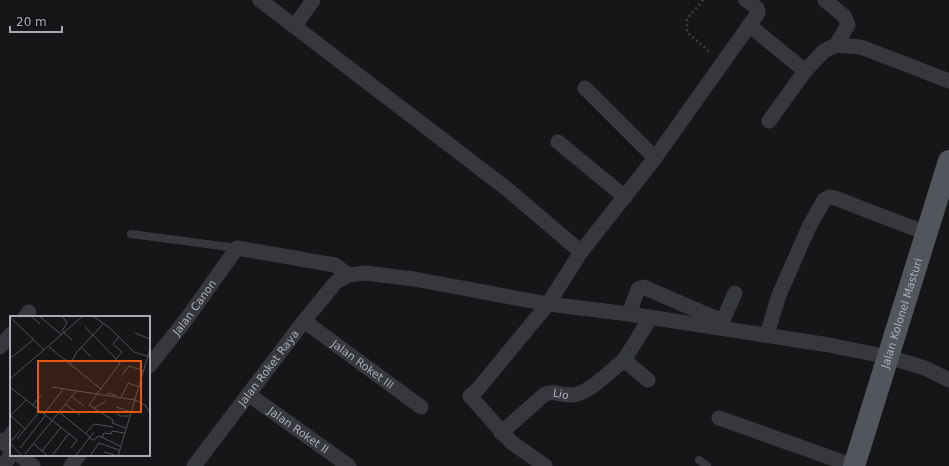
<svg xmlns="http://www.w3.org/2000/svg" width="949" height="466" font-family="'DejaVu Sans',sans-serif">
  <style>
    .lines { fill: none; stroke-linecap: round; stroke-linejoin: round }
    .path { stroke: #3d3f44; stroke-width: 2.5; stroke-dasharray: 2 3; stroke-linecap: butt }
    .service { stroke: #37383d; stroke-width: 8 }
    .minor { stroke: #37383d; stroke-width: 15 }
    .primary { stroke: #53555c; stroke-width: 22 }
    .labels { text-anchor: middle; stroke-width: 3.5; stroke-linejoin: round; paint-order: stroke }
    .street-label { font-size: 11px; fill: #a8adb8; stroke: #111113 }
    .inset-road { fill: none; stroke: #505258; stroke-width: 1 }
    .view { fill: #e8590c; fill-opacity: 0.15; stroke: #e8590c; stroke-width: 2 }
    .inset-edge { fill: none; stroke: #a8adb8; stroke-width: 2 }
  </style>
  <rect width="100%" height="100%" fill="#161618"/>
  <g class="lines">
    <path class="path" d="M703,0L687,19V32L711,53"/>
    <g class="service">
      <path d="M131,234L237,248"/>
      <path d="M1,442L11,429"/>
      <path d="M699,460L707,466"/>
    </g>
    <g class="minor">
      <path d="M260,0L507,189L581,252"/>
      <path d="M825,0L844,16L848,25L836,45"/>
      <path d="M749,25L805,71"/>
      <path d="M295,26L313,0"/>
      <path d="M585,88L655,158"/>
      <path d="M769,121L805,71L824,51L836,45L861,47L949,81"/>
      <path d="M558,142L625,197"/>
      <path d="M629,314L638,289L643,287L722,321"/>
      <path d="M25,317L29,312"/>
      <path id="s1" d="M304,321L421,407"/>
      <path d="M720,327L735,293"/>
      <path d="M767,334L779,295L809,227L824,200L830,197L835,198L926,233"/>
      <path d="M0,347L11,334"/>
      <path id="s2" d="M149,366L185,321L237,248L335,265L348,275L365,273L414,279L548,304L629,314L829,345L888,357L925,368L949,380"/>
      <path d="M648,380L624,360L651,317"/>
      <path id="s3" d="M248,394L349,466"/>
      <path d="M719,418L854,466"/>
      <path id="s4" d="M501,433L545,394C555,390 562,396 573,395C590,393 610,371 624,360"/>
      <path d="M0,440L11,449"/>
      <path d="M19,455L33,466"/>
      <path d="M3,466L11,455"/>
      <path d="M71,466L79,455"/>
      <path id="s5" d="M194,466L304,321L336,282L348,275"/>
      <path d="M545,466L511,442L470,396L478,389L548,304L581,252L655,158L758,13L757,8L746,0"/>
    </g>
    <path class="primary" id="s6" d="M854,466L949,161"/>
  </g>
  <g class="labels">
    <g class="street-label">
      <text dy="4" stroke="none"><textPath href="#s2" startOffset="74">Jalan Canon</textPath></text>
      <text dy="4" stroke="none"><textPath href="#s6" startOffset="160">Jalan Kolonel Masturi</textPath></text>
      <text dy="4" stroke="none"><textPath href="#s1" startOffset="73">Jalan Roket III</textPath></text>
      <text dy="4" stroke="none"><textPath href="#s5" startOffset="123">Jalan Roket Raya</textPath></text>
      <text dy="4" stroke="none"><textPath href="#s4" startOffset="75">Lio</textPath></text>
      <text dy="4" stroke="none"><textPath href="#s3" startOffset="62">Jalan Roket II</textPath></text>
    </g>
  </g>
  <g transform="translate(10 316)">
    <rect width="140" height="140" fill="#161618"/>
    <path class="inset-road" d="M21,0L30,8M29,0L52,19M52,0L57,7L52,15L62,24M83,0L100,12L124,36L140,41M0,1L34,34M75,11L110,47L79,89L103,104L102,107L116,112M125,17L140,23M39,31L91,73M71,31L81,41M0,40L2,41L24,23M106,43L112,36L103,28L109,21M60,48L67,36L93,8M112,59L119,50L134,55M0,63L73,0M0,71L67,124L61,132M42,71L125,84L135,89L140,97M61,80L74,90M96,80L98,77L107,80M111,82L118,67L129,71M55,88L70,99M23,89L31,79M106,91L121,96M83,93L96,85M104,95L110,100H119M49,96L80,121M34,98L54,72M0,99L15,113M1,99L16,84M76,117L84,108L103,111M79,122L83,124L89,120L110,130M92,122L94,117L101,118L102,115L114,117M7,123L30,95M0,126L10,115M0,127L12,140M24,128L38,140M10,132L36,99M32,135L51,111M94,136L108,140M15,138L66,75M66,139L84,116M42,140L59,117M80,140L89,127L109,134M108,140L140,33"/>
    <path class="view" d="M28,45H131V96H28Z"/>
    <rect width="140" height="140" class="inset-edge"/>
  </g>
  <path d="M10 26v6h52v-6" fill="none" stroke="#a8adb8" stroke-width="2"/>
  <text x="16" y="26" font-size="12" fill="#a8adb8" stroke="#111113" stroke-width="3" paint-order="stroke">20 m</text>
</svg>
